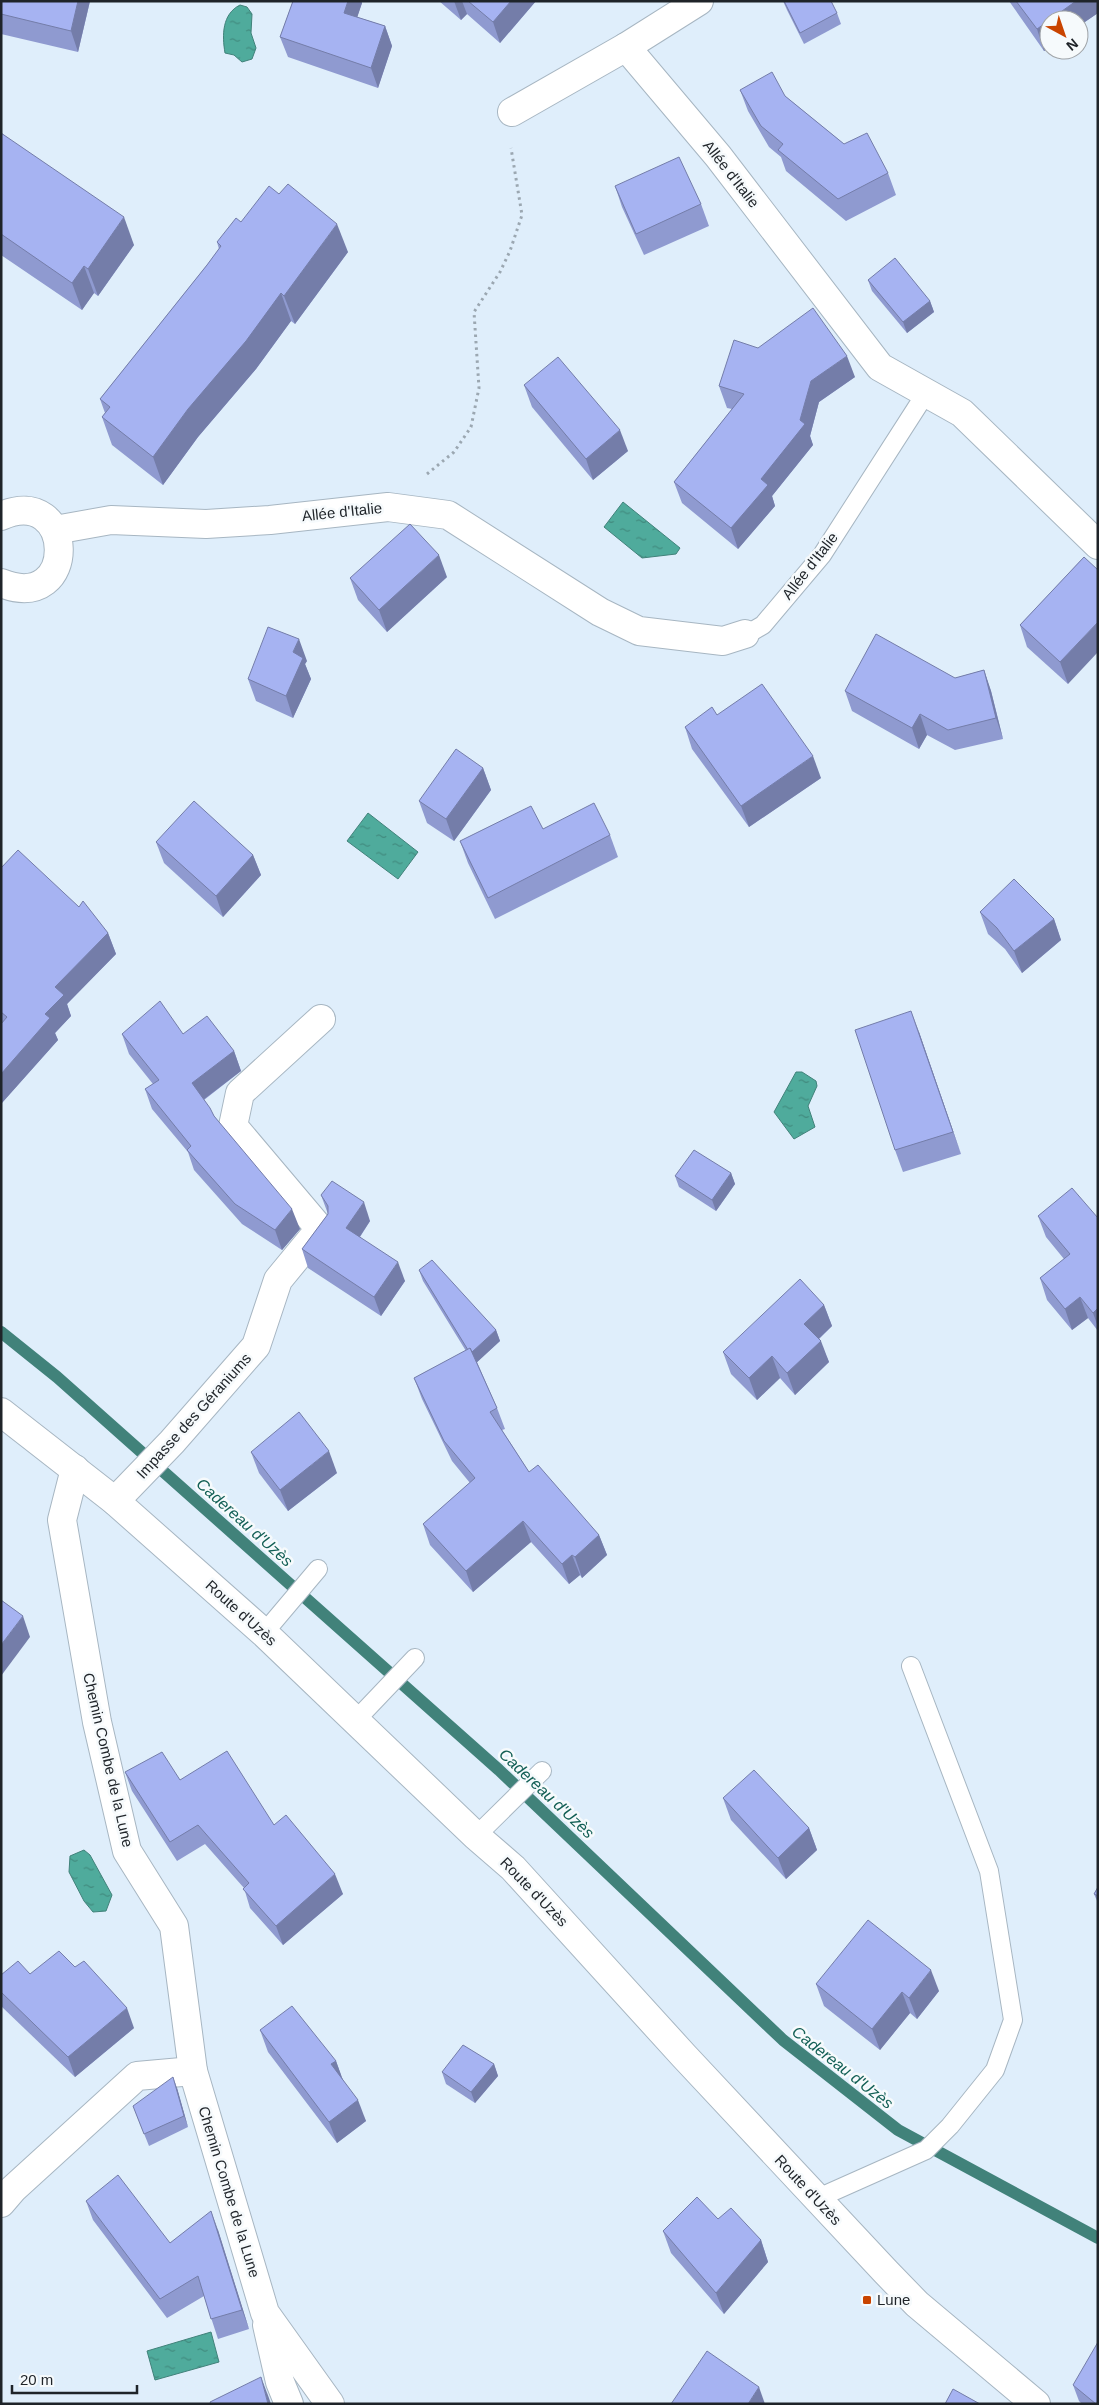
<svg xmlns="http://www.w3.org/2000/svg" width="1099" height="2405" font-family="Arial,sans-serif">
  <style>
    .water { fill: url(#water-ripples); stroke: #41827a }
    .lines { fill: none; stroke-linecap: round; stroke-linejoin: round }
    .stream { stroke: #41827a; stroke-width: 12 }
    .service-casing { stroke: #a7b6c2; stroke-width: 20 }
    .minor-casing { stroke: #a7b6c2; stroke-width: 30 }
    .secondary-casing { stroke: #a7b6c2; stroke-width: 30 }
    .path { stroke: #9ba7b1; stroke-width: 3; stroke-dasharray: 2.5 4; stroke-linecap: butt }
    .service { stroke: #fff; stroke-width: 18 }
    .minor { stroke: #fff; stroke-width: 28 }
    .secondary { stroke: #fff; stroke-width: 28 }
    .wall { fill: #8f9ad0 }
    .shaded-wall { fill: #747da9 }
    .building { fill: #a6b3f2; stroke: #747da9 }
    .poi-dot { fill: #c94400; stroke: #f6fafc; stroke-width: 2 }
    .labels { text-anchor: middle; stroke-width: 5; stroke-linejoin: round; paint-order: stroke }
    .street-label { font-size: 15px; fill: #1f2429; stroke: #f6fafc }
    .poi-label { font-size: 15px; fill: #1f2429; stroke: #f6fafc; text-anchor: start }
    .water-label { font-size: 16px; font-style: italic; fill: #125f55; stroke: #f6fafc }
  </style>
  <defs>
    <pattern id="water-ripples" width="26" height="14" patternUnits="userSpaceOnUse" patternTransform="scale(1.25)"><rect width="26" height="14" fill="#4fab9c"/><path d="M2 4q2-2 4 0t4 0M15 11q2-2 4 0t4 0" fill="none" stroke="#418b7f"/></pattern>
  </defs>
  <rect width="100%" height="100%" fill="#dfeefb"/>
  <g class="water">
    <path d="M240,5L247,7L252,14L251,33L256,48L252,59L242,62L234,55L225,53C222,35 222,14 240,5Z"/>
    <path d="M623,502L680,548L676,554L642,558L604,527Z"/>
    <path d="M368,813L418,852L398,879L347,841Z"/>
    <path d="M796,1072H802L816,1081L817,1086L808,1106L815,1127L794,1139L774,1112Z"/>
    <path d="M84,1850L90,1855L112,1895L106,1911L93,1912L84,1901L69,1872L70,1856Z"/>
    <path d="M211,2332L219,2362L155,2380L147,2351Z"/>
  </g>
  <g class="lines">
    <path class="stream" d="M1,1332L57,1377L499,1770L783,2040L898,2130L1098,2238"/>
    <g class="service-casing">
      <g id="service">
        <path d="M751,632L763,625L822,555L926,393"/>
        <path d="M264,1633L318,1569"/>
        <path d="M355,1721L415,1658"/>
        <path d="M476,1836L542,1771"/>
        <path d="M816,2199L926,2150L950,2126L995,2070L1013,2020L989,1871L911,1666"/>
      </g>
    </g>
    <g class="minor-casing">
      <g id="minor">
        <path d="M626,47L699,1"/>
        <path d="M512,112L626,47L718,156L880,367L962,413L1098,545"/>
        <path d="M1,516C76,483 80,615 1,583"/>
        <path d="M55,530L111,520L206,524L270,520L388,507L448,515L600,612L639,631L723,641L745,634"/>
        <path d="M75,1469L62,1520L97,1722L127,1851L174,1926L193,2071L265,2313L330,2404"/>
        <path d="M115,1501L172,1442L256,1346L278,1280L320,1229L233,1126L240,1093L321,1019"/>
        <path d="M1,2203L13,2189L137,2076L193,2071"/>
        <path d="M267,2325L280,2382L289,2404"/>
      </g>
    </g>
    <g class="secondary-casing">
      <path id="secondary" d="M1,1412L115,1501L264,1633L476,1836L513,1868L684,2056L886,2272L917,2304L1036,2404"/>
    </g>
    <path class="path" d="M427,474L454,452L471,427L479,388L474,312L500,272L510,251L522,215L511,148"/>
    <use href="#service" class="service"/>
    <use href="#minor" class="minor"/>
    <use href="#secondary" class="secondary"/>
  </g>
  <g class="wall">
    <path d="M1,1H90L78,52L1,34Z"/>
    <path d="M293,1H361L362,3L357,17L385,26L392,46L378,88L288,57L280,37Z"/>
    <path d="M439,1H536L500,43L467,14L461,20Z"/>
    <path d="M783,1L837,13L841,24L804,44L787,10Z"/>
    <path d="M1009,1H1098V13L1079,26V20H1049V48L1044,51Z"/>
    <path d="M740,90L785,96L844,144L888,173L896,195L846,221L786,171L781,157L769,147L748,111Z"/>
    <path d="M1,133L134,245L98,296L94,293L82,310L1,255Z"/>
    <path d="M615,186L701,204L709,226L644,255L622,207Z"/>
    <path d="M241,222L348,252L295,324L291,321L256,369L198,437L163,485L112,445L102,417L105,413L100,399L207,265L219,249L217,242Z"/>
    <path d="M868,280L930,301L934,312L907,333L872,291Z"/>
    <path d="M758,348L855,377L819,402L810,436L813,445L772,496L775,506L738,549L682,503L674,482L732,409L727,408L719,386Z"/>
    <path d="M524,385L628,451L593,480L532,407Z"/>
    <path d="M1084,557L1068,684L1027,647L1020,625Z"/>
    <path d="M447,577L387,632L358,600L350,578Z"/>
    <path d="M307,661L305,664L311,679L293,718L256,701L248,679Z"/>
    <path d="M984,670L991,691L1003,739L955,750L927,735L919,749L852,711L845,691L955,678Z"/>
    <path d="M717,715L821,778L749,827L692,749L685,727Z"/>
    <path d="M483,768L491,790L454,841L427,823L419,801Z"/>
    <path d="M543,829L610,835L618,857L495,919L468,863L460,841Z"/>
    <path d="M156,842L253,855L261,875L223,917L164,863Z"/>
    <path d="M1,868L108,933L116,954L67,1004L71,1016L55,1033L58,1040L1,1104Z"/>
    <path d="M980,912L1054,919L1061,940L1022,973L1005,949L988,934Z"/>
    <path d="M919,1032L961,1154L903,1172L895,1150Z"/>
    <path d="M122,1034H183L234,1051L241,1071L204,1100L214,1116L300,1229L282,1250L242,1224L194,1170L188,1152L152,1109L145,1089L153,1084L129,1054Z"/>
    <path d="M731,1173L735,1184L716,1211L679,1187L675,1176Z"/>
    <path d="M321,1195L370,1221L360,1237L405,1281L381,1316L308,1268L302,1249L328,1214Z"/>
    <path d="M1038,1216L1098,1218V1331L1088,1318L1072,1330L1047,1300L1040,1278L1064,1259L1046,1237Z"/>
    <path d="M419,1270L496,1330L500,1341L477,1362L497,1408L505,1429L502,1430L529,1472L599,1535L607,1555L582,1578L580,1575L569,1584L531,1542L473,1592L430,1545L423,1524L470,1483L452,1461L422,1399L414,1378L466,1351L423,1281Z"/>
    <path d="M824,1305L832,1326L819,1339L829,1362L795,1395L780,1378L757,1400L731,1374L723,1352Z"/>
    <path d="M251,1452L337,1473L288,1511L259,1473Z"/>
    <path d="M125,1772L180,1780L274,1825L343,1894L283,1945L250,1908L244,1888L205,1844L177,1861L132,1791Z"/>
    <path d="M723,1798L809,1828L817,1850L786,1879L731,1820Z"/>
    <path d="M1098,1887V1903L1094,1894Z"/>
    <path d="M30,1974L134,2028L75,2077L1,2006V1975Z"/>
    <path d="M816,1984L939,1991L917,2019L910,2013L880,2050L824,2006Z"/>
    <path d="M260,2030L336,2061L342,2078L366,2121L337,2143L268,2052Z"/>
    <path d="M494,2064L498,2076L475,2103L446,2084L442,2072Z"/>
    <path d="M177,2088L188,2127L149,2146L133,2106Z"/>
    <path d="M86,2201L170,2243L218,2230L249,2329L218,2339L204,2296L167,2318L93,2220Z"/>
    <path d="M718,2219L761,2240L768,2262L724,2314L671,2253L663,2231Z"/>
    <path d="M1073,2385L1098,2404H1082L1079,2401Z"/>
  </g>
  <g class="shaded-wall">
    <path d="M78,1H90L78,52L71,31Z"/>
    <path d="M348,1H361L362,3L352,33L344,13Z"/>
    <path d="M454,1H462L467,14L461,20Z"/>
    <path d="M511,1H536L500,43L493,22Z"/>
    <path d="M1076,1H1098V13L1079,26V20H1050Z"/>
    <path d="M1049,21V48L1044,51L1037,29Z"/>
    <path d="M385,26L392,46L378,88L371,68Z"/>
    <path d="M124,217L134,245L98,296L88,269Z"/>
    <path d="M337,224L348,252L295,324L284,296Z"/>
    <path d="M84,266L94,293L82,310L72,283Z"/>
    <path d="M281,293L291,321L256,369L198,437L163,485L153,457L188,409Z"/>
    <path d="M930,301L934,312L907,333L903,322Z"/>
    <path d="M847,356L855,377L819,402L810,436L813,445L772,496L775,506L738,549L731,528L761,479L800,420L811,381Z"/>
    <path d="M620,430L628,451L593,480L586,459Z"/>
    <path d="M439,555L447,577L387,632L379,610Z"/>
    <path d="M1098,622V652L1068,684L1060,662Z"/>
    <path d="M299,639L307,661L305,664L311,679L293,718L286,696L293,652Z"/>
    <path d="M984,670L991,691L1003,739L996,718Z"/>
    <path d="M920,714L927,735L919,749L912,728Z"/>
    <path d="M813,756L821,778L749,827L741,806Z"/>
    <path d="M483,768L491,790L454,841L446,819Z"/>
    <path d="M253,855L261,875L223,917L216,896Z"/>
    <path d="M1054,919L1061,940L1022,973L1014,951Z"/>
    <path d="M108,933L116,954L67,1004L71,1016L55,1033L58,1040L1,1104V1074L45,1014L55,987Z"/>
    <path d="M911,1011L919,1032L961,1154L953,1132Z"/>
    <path d="M234,1051L241,1071L199,1103L192,1083Z"/>
    <path d="M731,1173L735,1184L716,1211L712,1200Z"/>
    <path d="M364,1202L370,1221L353,1247L346,1228Z"/>
    <path d="M292,1209L300,1229L282,1250L275,1230Z"/>
    <path d="M398,1262L405,1281L381,1316L374,1297Z"/>
    <path d="M1080,1297L1088,1318L1072,1330L1065,1309Z"/>
    <path d="M824,1305L832,1326L812,1345L804,1324Z"/>
    <path d="M1098,1308V1327L1093,1313Z"/>
    <path d="M496,1330L500,1341L474,1365L470,1354Z"/>
    <path d="M821,1341L829,1362L795,1395L787,1373Z"/>
    <path d="M772,1356L780,1378L757,1400L749,1378Z"/>
    <path d="M329,1451L337,1473L288,1511L280,1490Z"/>
    <path d="M523,1521L531,1542L473,1592L466,1571Z"/>
    <path d="M599,1535L607,1555L582,1578L575,1557Z"/>
    <path d="M572,1555L580,1575L569,1584L562,1564Z"/>
    <path d="M23,1616L30,1637L1,1676V1645Z"/>
    <path d="M809,1828L817,1850L786,1879L778,1858Z"/>
    <path d="M335,1874L343,1894L283,1945L276,1926Z"/>
    <path d="M931,1970L939,1991L917,2019L909,1998Z"/>
    <path d="M902,1992L910,2013L880,2050L872,2029Z"/>
    <path d="M127,2008L134,2028L75,2077L68,2057Z"/>
    <path d="M336,2061L344,2083L331,2064Z"/>
    <path d="M494,2064L498,2076L475,2103L471,2092Z"/>
    <path d="M173,2077L177,2088L188,2127L184,2116Z"/>
    <path d="M358,2100L366,2121L337,2143L329,2122Z"/>
    <path d="M211,2211L218,2230L249,2329L242,2310Z"/>
    <path d="M761,2240L768,2262L724,2314L716,2293Z"/>
    <path d="M261,2377L269,2398L271,2404H268Z"/>
    <path d="M759,2387L765,2404H748Z"/>
  </g>
  <g class="building">
    <path d="M1,1H78L71,31L1,14Z"/>
    <path d="M293,1H348L344,13L385,26L371,68L280,37Z"/>
    <path d="M468,1H511L493,22Z"/>
    <path d="M784,1H831L837,13L800,33Z"/>
    <path d="M1016,1H1076L1037,29Z"/>
    <path d="M772,72L785,96L844,144L867,133L888,173L838,199L778,150L783,144L761,126L740,90Z"/>
    <path d="M1,133L124,217L88,269L84,266L72,283L1,234Z"/>
    <path d="M679,157L701,204L636,234L615,186Z"/>
    <path d="M288,184L337,224L284,296L281,293L246,341L188,409L153,457L102,417L110,407L100,399L207,265L221,246L217,242L236,218L241,222L269,186L279,194Z"/>
    <path d="M895,258L930,301L903,322L868,280Z"/>
    <path d="M813,308L847,356L811,381L800,420L805,424L761,479L768,485L731,528L674,482L744,394L719,386L734,340L758,348Z"/>
    <path d="M558,357L620,430L586,459L524,385Z"/>
    <path d="M410,524L439,555L379,610L350,578Z"/>
    <path d="M1084,557L1098,570V622L1060,662L1020,625Z"/>
    <path d="M268,627L299,639L293,652L303,658L286,696L248,679Z"/>
    <path d="M876,634L955,678L984,670L996,718L948,730L920,714L912,728L845,691Z"/>
    <path d="M762,684L813,756L741,806L685,727L712,707L717,715Z"/>
    <path d="M456,749L483,768L446,819L419,801Z"/>
    <path d="M194,801L253,855L216,896L156,842Z"/>
    <path d="M594,803L610,835L488,898L460,841L531,806L543,829Z"/>
    <path d="M18,850L79,907L83,901L108,933L55,987L64,995L45,1014L50,1018L1,1074V1024L7,1017L1,1012V868Z"/>
    <path d="M1014,879L1054,919L1014,951L997,928L980,912Z"/>
    <path d="M160,1001L183,1034L207,1016L234,1051L192,1083L210,1108L214,1116L292,1209L275,1230L235,1204L187,1150L191,1146L145,1089L159,1080L122,1034Z"/>
    <path d="M911,1011L953,1132L895,1150L855,1030Z"/>
    <path d="M694,1150L731,1173L712,1200L675,1176Z"/>
    <path d="M332,1181L364,1202L346,1228L398,1262L374,1297L302,1249L328,1214V1206L321,1195Z"/>
    <path d="M1072,1188L1098,1218V1308L1093,1313L1080,1297L1065,1309L1040,1278L1070,1254L1038,1216Z"/>
    <path d="M432,1260L496,1330L472,1352L470,1348L468,1350L419,1270Z"/>
    <path d="M800,1279L824,1305L804,1324L821,1341L787,1373L772,1356L749,1378L723,1352Z"/>
    <path d="M470,1348L497,1408L490,1412L529,1472L538,1465L599,1535L575,1557L572,1555L562,1564L523,1521L466,1571L423,1524L475,1478L444,1441L414,1378Z"/>
    <path d="M299,1412L329,1451L280,1490L251,1452Z"/>
    <path d="M1,1600L23,1616L1,1645Z"/>
    <path d="M227,1751L274,1825L286,1815L335,1874L276,1926L243,1889L249,1883L198,1825L170,1842L125,1772L162,1752L180,1780Z"/>
    <path d="M754,1770L809,1828L778,1858L723,1798Z"/>
    <path d="M1098,1887V1896L1094,1894Z"/>
    <path d="M868,1920L931,1970L909,1998L902,1992L872,2029L816,1984Z"/>
    <path d="M59,1951L75,1967L84,1961L127,2008L68,2057L1,1992V1975L18,1961L30,1974Z"/>
    <path d="M292,2006L336,2061L331,2064L358,2100L329,2122L260,2030Z"/>
    <path d="M463,2045L494,2064L471,2092L442,2072Z"/>
    <path d="M173,2077L184,2116L144,2134L133,2106Z"/>
    <path d="M118,2175L170,2243L211,2211L242,2310L211,2319L198,2276L160,2299L86,2201Z"/>
    <path d="M697,2197L718,2219L731,2208L761,2240L716,2293L663,2231Z"/>
    <path d="M1098,2342V2404H1096L1073,2385Z"/>
    <path d="M707,2351L759,2387L748,2404H671Z"/>
    <path d="M261,2377L268,2404H211L210,2402Z"/>
    <path d="M953,2389L980,2404H945Z"/>
  </g>
  <rect class="poi-dot" x="862" y="2295" width="10" height="10" rx="2.5"/>
  <g class="labels">
    <g class="street-label">
      <text transform="translate(731 174) rotate(52)" y="5">Allée d'Italie</text>
      <text transform="translate(342 512) rotate(-6)" y="5">Allée d'Italie</text>
      <text transform="translate(810 566) rotate(-52)" y="5">Allée d'Italie</text>
      <text transform="translate(194 1416) rotate(-48)" y="5">Impasse des Géraniums</text>
      <text transform="translate(241 1613) rotate(42)" y="5">Route d'Uzès</text>
      <text transform="translate(108 1760) rotate(77)" y="5">Chemin Combe de la Lune</text>
      <text transform="translate(534 1892) rotate(46)" y="5">Route d'Uzès</text>
      <text transform="translate(808 2190) rotate(47)" y="5">Route d'Uzès</text>
      <text transform="translate(229 2192) rotate(73)" y="5">Chemin Combe de la Lune</text>
    </g>
    <g class="poi-label">
      <text x="877" y="2305">Lune</text>
    </g>
    <g class="water-label">
      <text transform="translate(245 1522) rotate(42)" y="6">Cadereau d'Uzès</text>
      <text transform="translate(547 1793) rotate(43)" y="6">Cadereau d'Uzès</text>
      <text transform="translate(843 2067) rotate(38)" y="6">Cadereau d'Uzès</text>
    </g>
  </g>
  <rect width="1099" height="2405" fill="none" stroke="#1f2429" stroke-width="5"/>
  <g transform="translate(1064 35) rotate(140)"><circle r="24" fill="#f6fafc" stroke="#a0a4a8"/>
  <path d="M0-4L9 19L0 12L-9 19Z" fill="#c94400"/>
  <text y="-8" font-size="14" font-weight="bold" text-anchor="middle" fill="#1f2429">N</text>
  </g>
  <path d="M12 2385v8h125v-8" fill="none" stroke="#1f2429" stroke-width="2.5"/>
  <text x="20" y="2385" font-size="15" fill="#1f2429" stroke="#f6fafc" stroke-width="4" paint-order="stroke">20 m</text>
</svg>
